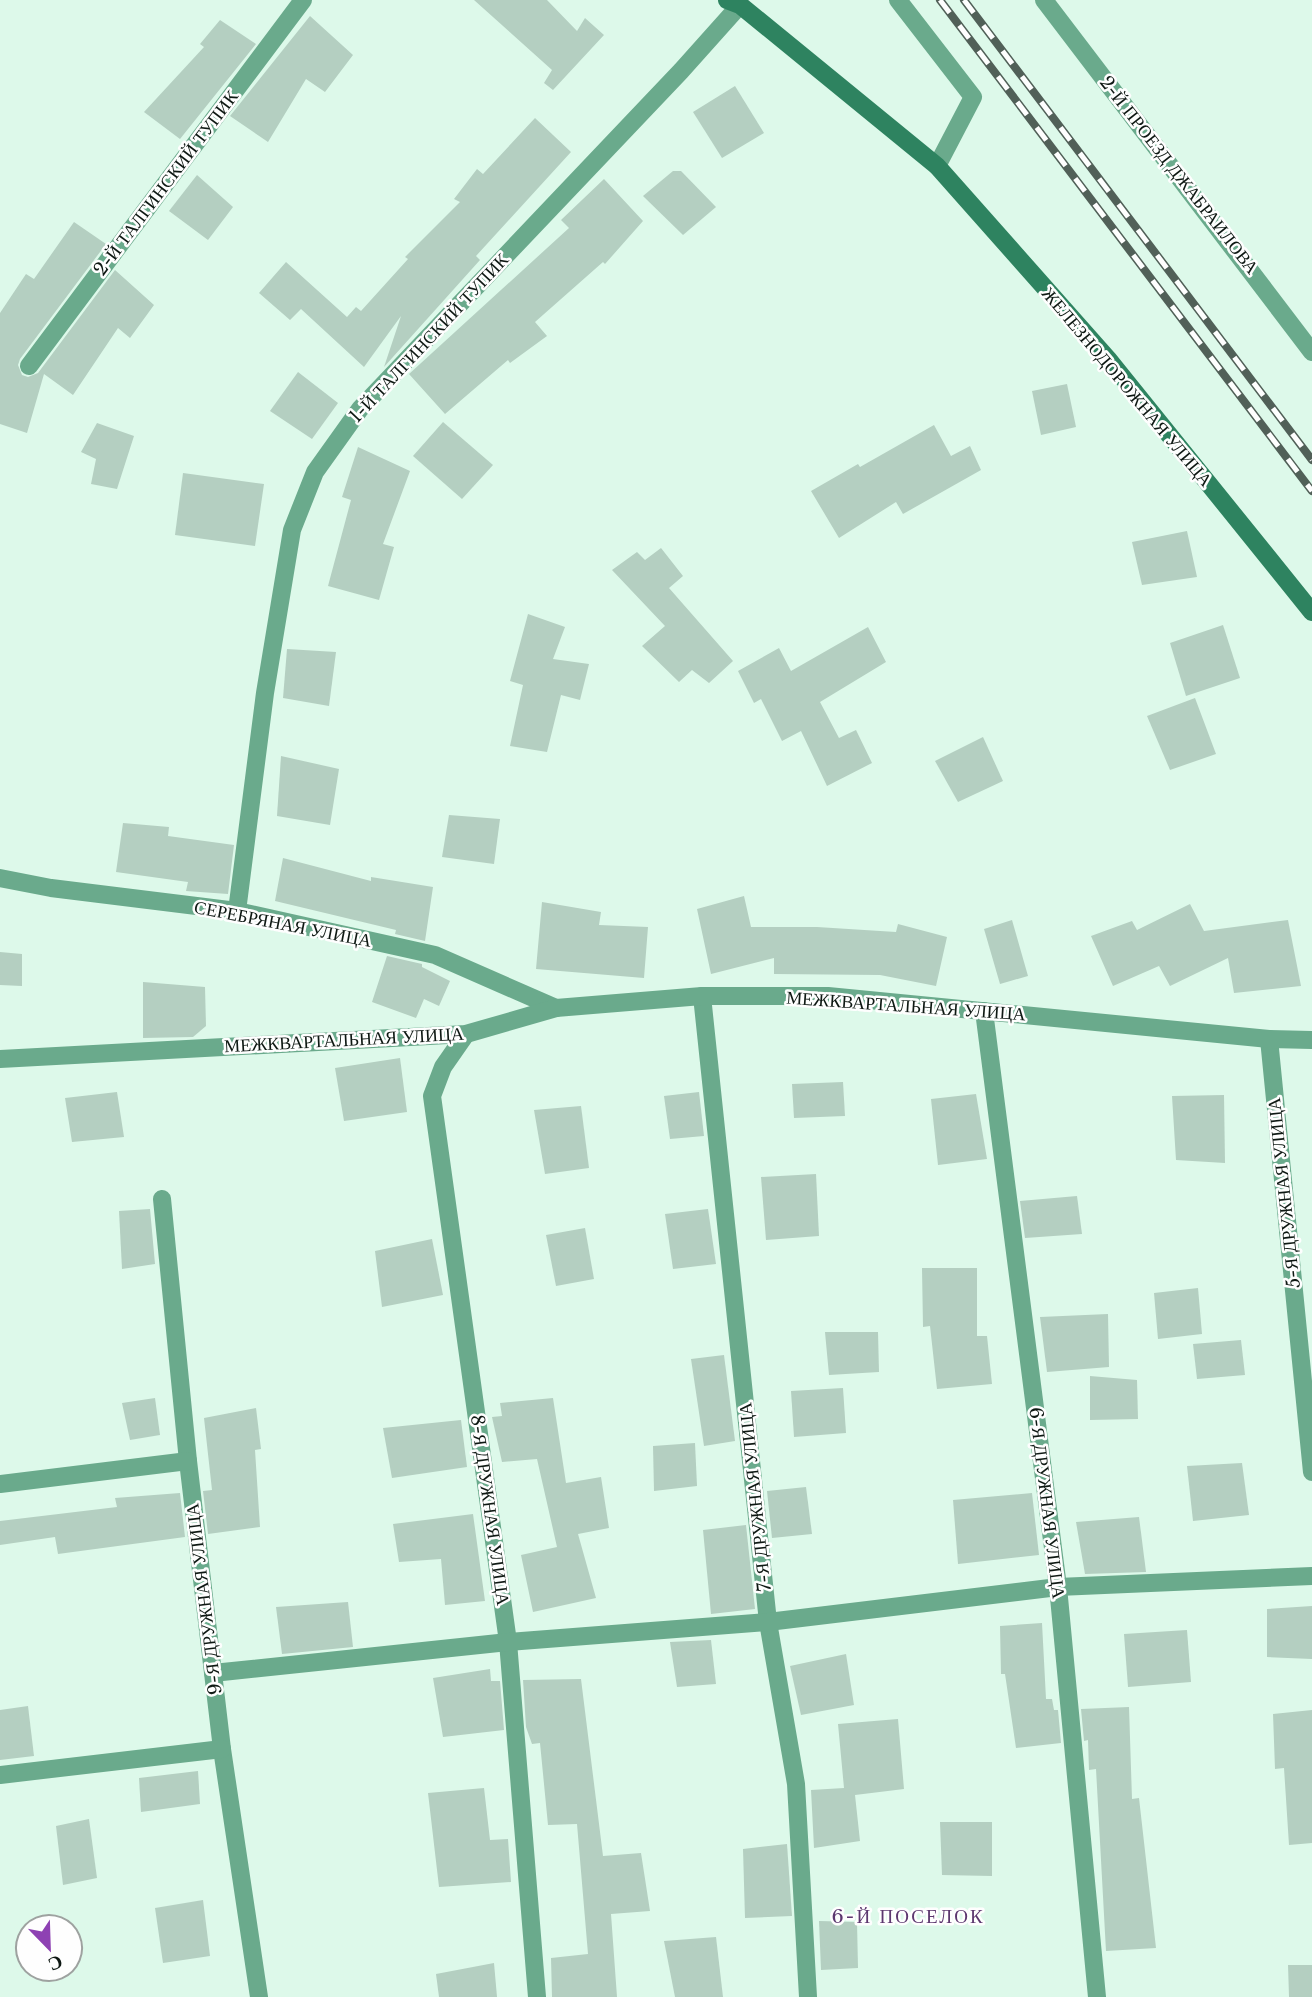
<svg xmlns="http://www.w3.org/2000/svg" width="1312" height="1997" font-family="'Libre Baskerville',serif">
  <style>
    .building { fill: #b4cfc1 }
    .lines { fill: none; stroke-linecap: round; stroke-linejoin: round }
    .street { stroke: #6aaa8c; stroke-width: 18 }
    .secondary { stroke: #2e8360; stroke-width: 18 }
    .rail-casing { stroke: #516058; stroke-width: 8 }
    .rail { stroke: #fefefe; stroke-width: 5; stroke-dasharray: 16; stroke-linecap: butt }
    .labels { text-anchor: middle; stroke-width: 5; stroke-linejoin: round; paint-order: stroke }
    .street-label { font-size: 18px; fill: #0e1813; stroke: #fefefe }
    .neighbourhood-label { font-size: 19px; letter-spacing: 2px; fill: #5c376f; stroke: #fefefe }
  </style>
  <rect width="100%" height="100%" fill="#ddf9ea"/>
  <g class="building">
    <path d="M474,0H547L577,31L585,18L604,35L553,90L544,83L552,70Z"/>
    <path d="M310,16L353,55L325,92L306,79L268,142L230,116Z"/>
    <path d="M220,20L256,44L180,139L144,112L204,47L200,44Z"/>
    <path d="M735,86L764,133L722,158L693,112Z"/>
    <path d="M535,118L571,152L476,256L480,260L384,367L401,316L364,367L301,309L290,320L259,293L286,262L347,317L356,307L361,311L408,259L405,257L460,202L454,199L477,169L483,174Z"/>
    <path d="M673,171H681L716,207L683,235L643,196Z"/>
    <path d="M197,175L233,207L208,240L169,211Z"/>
    <path d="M604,179L643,221L605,264L603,262L535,322L547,336L510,363L508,360L445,414L409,374L569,228L561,220Z"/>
    <path d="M74,222L106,244L20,359L18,365L22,375L28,377L38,373L115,270L154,305L130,338L118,328L73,395L44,374L27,433L0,424V313L26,274L34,279Z"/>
    <path d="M298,372L338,403L312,439L270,411Z"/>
    <path d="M1067,384L1076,427L1041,435L1032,391Z"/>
    <path d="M443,422L493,465L462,499L413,456Z"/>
    <path d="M97,423L134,436L117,489L91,484L96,459L81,452Z"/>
    <path d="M934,425L951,456L970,446L981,470L903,514L896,502L839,538L811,491L858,464L860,467Z"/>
    <path d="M358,447L410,471L383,544L394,547L379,600L328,586L351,500L342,497Z"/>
    <path d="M183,473L264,484L255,546L175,535Z"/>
    <path d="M1187,531L1197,577L1142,585L1132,542Z"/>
    <path d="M661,548L683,576L669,588L733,661L709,683L692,670L679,682L642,646L665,626L612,570L637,552L645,560Z"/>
    <path d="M528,614L565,627L553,659L589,664L580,700L561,695L547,752L510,746L523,685L510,681Z"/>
    <path d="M1223,625L1240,678L1186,696L1170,643Z"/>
    <path d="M868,627L886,662L820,702L839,738L856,730L872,763L827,786L801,731L782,741L761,699L754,703L738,671L779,648L791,671Z"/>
    <path d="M287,649L336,652L329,706L283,698Z"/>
    <path d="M1195,698L1216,754L1170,770L1147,716Z"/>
    <path d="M983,737L1003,781L958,802L935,761Z"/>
    <path d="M281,756L339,769L330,825L277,816Z"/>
    <path d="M449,815L500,819L494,864L442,857Z"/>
    <path d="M123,823L169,827L168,836L234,845L228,894L186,891L188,882L116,872Z"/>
    <path d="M283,858L371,881V877L433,887L425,941L395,934L396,930L275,901Z"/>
    <path d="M744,896L751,927H817L896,932L898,924L947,937L936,986L880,975L774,974V958L711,974L697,909Z"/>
    <path d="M542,902L601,912L599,925L648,927L644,978L536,969Z"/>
    <path d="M1190,904L1204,931L1288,920L1301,986L1234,993L1228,958L1170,986L1159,966L1113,986L1091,936L1132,921L1137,930Z"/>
    <path d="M1012,920L1028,976L1000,984L984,929Z"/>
    <path d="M0,952L22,954V986L0,985Z"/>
    <path d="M387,956L422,964V967L450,981L439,1006L424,999L416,1018L372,1002Z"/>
    <path d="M143,982L205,987L206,1026L193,1037L143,1038Z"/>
    <path d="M400,1058L407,1112L344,1121L335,1068Z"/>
    <path d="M843,1082L845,1116L794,1118L792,1084Z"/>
    <path d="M117,1092L124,1137L72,1142L65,1098Z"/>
    <path d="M699,1092L704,1136L670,1139L664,1096Z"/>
    <path d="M976,1094L987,1159L938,1165L931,1099Z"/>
    <path d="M1224,1095L1225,1163L1176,1160L1172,1096Z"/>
    <path d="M581,1106L589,1168L545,1174L534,1110Z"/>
    <path d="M816,1174L819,1236L766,1240L761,1177Z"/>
    <path d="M1077,1196L1082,1234L1025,1238L1020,1201Z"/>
    <path d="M150,1209L155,1264L122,1269L119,1211Z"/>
    <path d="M708,1209L716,1264L673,1269L665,1214Z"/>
    <path d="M585,1228L594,1279L556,1286L546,1235Z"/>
    <path d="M432,1239L443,1295L382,1307L375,1251Z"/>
    <path d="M922,1268H977V1336H987L992,1384L937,1389L930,1326L923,1327Z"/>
    <path d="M1198,1288L1202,1334L1158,1339L1154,1293Z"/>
    <path d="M1108,1314L1109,1367L1047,1372L1040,1317Z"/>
    <path d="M825,1332H878L879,1372L829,1375Z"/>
    <path d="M1241,1340L1245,1375L1197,1379L1193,1344Z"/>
    <path d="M724,1355L735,1441L704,1446L691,1359Z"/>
    <path d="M1090,1376L1137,1380L1138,1419L1090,1420Z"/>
    <path d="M843,1388L846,1433L794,1437L791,1391Z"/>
    <path d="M155,1398L160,1435L130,1440L122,1403Z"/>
    <path d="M553,1398L566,1483L601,1477L609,1528L578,1534L596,1598L533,1612L521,1555L557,1547L537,1459L502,1462L492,1417L502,1416L500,1403Z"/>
    <path d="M256,1408L261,1449L255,1450L260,1527L208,1534L203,1491L212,1490L204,1418Z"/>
    <path d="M461,1420L467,1467L392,1478L383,1428Z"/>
    <path d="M695,1443L697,1486L654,1491L653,1446Z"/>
    <path d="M1242,1463L1249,1515L1193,1521L1187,1466Z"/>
    <path d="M806,1487L812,1534L772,1538L767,1491Z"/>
    <path d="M180,1493L185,1537L58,1554L55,1537L0,1545V1521L117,1507L115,1498Z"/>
    <path d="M1032,1493L1039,1555L958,1564L953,1500Z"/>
    <path d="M473,1514L485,1601L445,1605L441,1559L399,1562L393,1524Z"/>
    <path d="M1139,1517L1146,1572L1085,1574L1076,1522Z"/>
    <path d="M746,1525L755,1609L711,1614L703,1530Z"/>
    <path d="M348,1602L353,1647L282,1654L276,1607Z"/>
    <path d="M1312,1606V1659L1267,1657V1609Z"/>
    <path d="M1042,1623L1046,1699H1052L1054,1710H1058L1061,1743L1016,1748L1005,1674H1001L1000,1626Z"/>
    <path d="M1187,1630L1191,1682L1128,1687L1124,1634Z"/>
    <path d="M711,1640L716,1684L677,1687L670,1642Z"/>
    <path d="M846,1654L854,1705L801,1715L790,1666Z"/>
    <path d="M490,1669L491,1681H500L504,1730L443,1737L433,1678Z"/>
    <path d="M581,1679L603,1856L641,1853L650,1911L611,1914L617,1997H552L551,1958L588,1954L577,1824L548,1825L540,1743L532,1744L526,1727L523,1680Z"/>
    <path d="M28,1706L34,1756L0,1760V1710Z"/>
    <path d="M1129,1707L1132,1799L1139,1798L1156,1948L1106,1951L1096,1769L1089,1770L1088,1740L1084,1741L1081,1709Z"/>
    <path d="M1312,1710V1843L1289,1845L1284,1768L1275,1769L1273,1714Z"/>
    <path d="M898,1719L904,1789L855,1795L860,1841L814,1848L811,1790L844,1788L838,1724Z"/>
    <path d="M198,1771L200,1804L141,1812L139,1778Z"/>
    <path d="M484,1788L490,1840L508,1839L511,1882L439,1887L428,1793Z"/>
    <path d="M89,1819L97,1878L63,1885L56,1826Z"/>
    <path d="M940,1822H992V1876L942,1875Z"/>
    <path d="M787,1844L792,1916L745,1918L743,1849Z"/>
    <path d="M203,1900L210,1956L163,1963L155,1908Z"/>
    <path d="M819,1921L857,1922L858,1968L821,1970Z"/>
    <path d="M716,1937L723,1997H675L664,1941Z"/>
    <path d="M494,1963L497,1997H439L436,1974Z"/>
    <path d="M1288,1965H1312V1997H1289Z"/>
  </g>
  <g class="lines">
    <g class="street">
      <path d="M898,0L973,97L937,166"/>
      <path d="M1044,0L1312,352"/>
      <path d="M29,366L303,0"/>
      <path d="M0,878L51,888L237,911L435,955L556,1008"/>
      <path d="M237,911L265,693L292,530L315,472L360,409L681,71L740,5"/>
      <path d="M702,996L768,1622L796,1784L808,1997"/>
      <path d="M984,1011L1058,1587L1097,1997"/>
      <path d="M466,1034L443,1067L432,1096L508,1642L537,1997"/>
      <path d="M1269,1039L1312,1472"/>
      <path d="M0,1059L466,1034L556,1008L702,996H828L1269,1039L1312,1040"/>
      <path d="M162,1199L188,1461L222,1749L259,1997"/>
      <path d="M0,1484L188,1461"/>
      <path d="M213,1673L508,1642L768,1622L1058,1587L1312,1576"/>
      <path d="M0,1775L222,1749"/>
    </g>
    <path class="secondary" d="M727,0L740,5L937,166L1108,359L1312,612"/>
    <g class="rail-casing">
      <g id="rail">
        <path d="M940,0L1312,491"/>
        <path d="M964,0L1312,460"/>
      </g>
    </g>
    <use href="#rail" class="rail"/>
  </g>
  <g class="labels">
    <g class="street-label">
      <text transform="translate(1179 175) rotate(52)" y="6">2-Й ПРОЕЗД ДЖАБРАИЛОВА</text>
      <text transform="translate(166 183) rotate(-53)" y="6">2-Й ТАЛГИНСКИЙ ТУПИК</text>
      <text transform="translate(429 338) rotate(-47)" y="6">1-Й ТАЛГИНСКИЙ ТУПИК</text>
      <text transform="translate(1127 387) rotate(50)" y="6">ЖЕЛЕЗНОДОРОЖНАЯ УЛИЦА</text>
      <text transform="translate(283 924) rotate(11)" y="6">СЕРЕБРЯНАЯ УЛИЦА</text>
      <text transform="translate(906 1006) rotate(4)" y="6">МЕЖКВАРТАЛЬНАЯ УЛИЦА</text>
      <text transform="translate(344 1040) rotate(-3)" y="6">МЕЖКВАРТАЛЬНАЯ УЛИЦА</text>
      <text transform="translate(1284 1193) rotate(-96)" y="6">5-Я ДРУЖНАЯ УЛИЦА</text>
      <text transform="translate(755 1497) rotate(-96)" y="6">7-Я ДРУЖНАЯ УЛИЦА</text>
      <text transform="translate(1047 1503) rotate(83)" y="6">6-Я ДРУЖНАЯ УЛИЦА</text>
      <text transform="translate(490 1510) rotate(82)" y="6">8-Я ДРУЖНАЯ УЛИЦА</text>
      <text transform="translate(204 1599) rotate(-97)" y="6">9-Я ДРУЖНАЯ УЛИЦА</text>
    </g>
    <g class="neighbourhood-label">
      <text x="908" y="1923">6-Й ПОСЕЛОК</text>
    </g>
  </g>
  <g transform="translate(49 1948) rotate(157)"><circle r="33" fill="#fefefe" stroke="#9ea2a0" stroke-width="2"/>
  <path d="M0-5L12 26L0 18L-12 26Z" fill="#8e41b3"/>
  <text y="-10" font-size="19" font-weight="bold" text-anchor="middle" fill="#0e1813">С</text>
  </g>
</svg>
